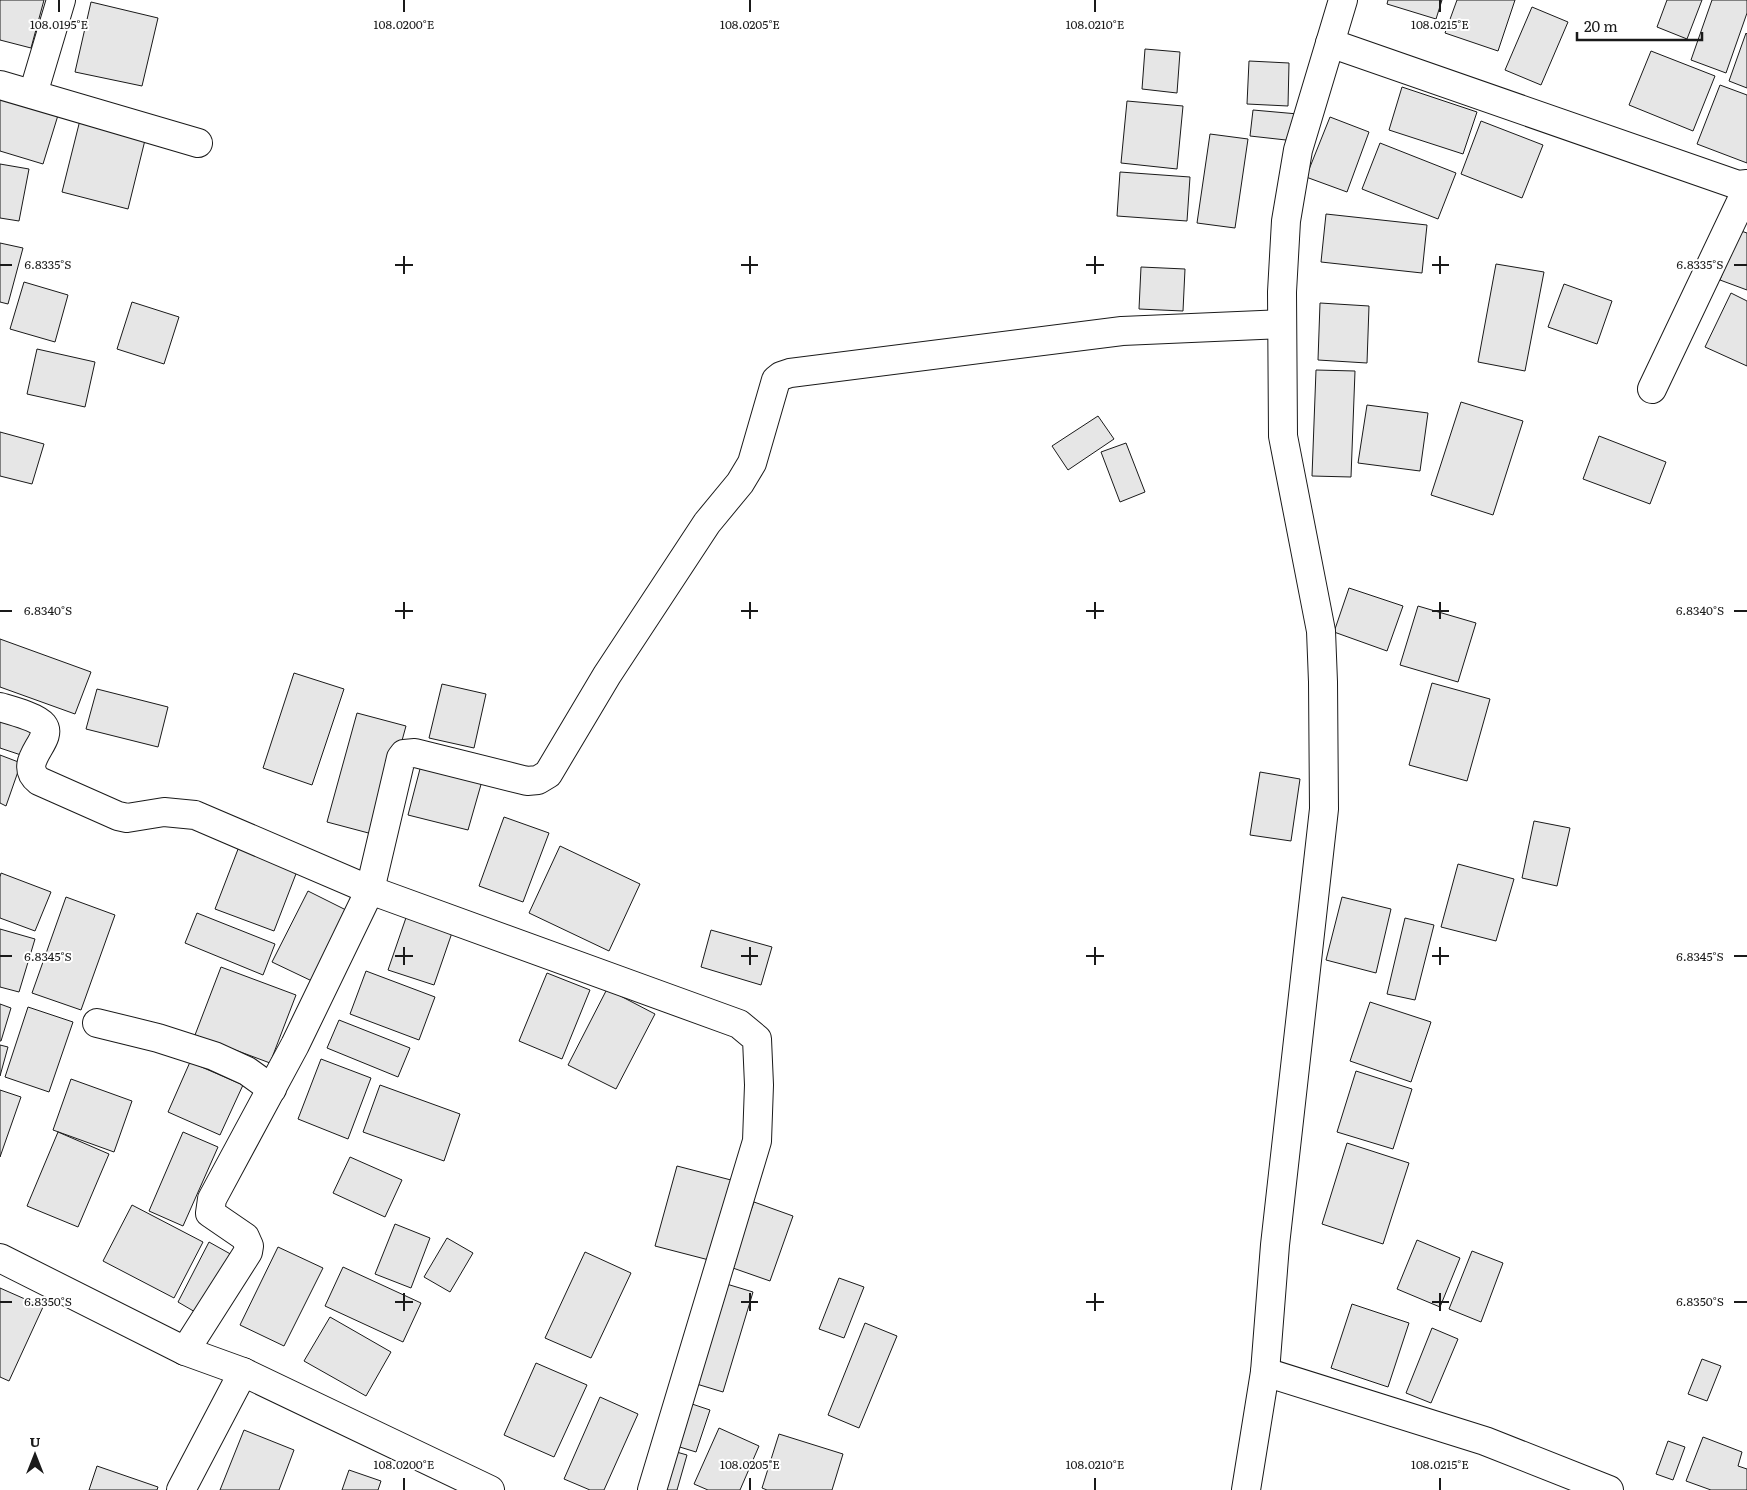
<svg xmlns="http://www.w3.org/2000/svg" width="1747" height="1490" font-family="Literata,serif">
  <style>
    .building { fill: #e6e6e6; stroke: #1a1a1a }
    .lines { fill: none; stroke-linecap: round; stroke-linejoin: round }
    .minor-casing { stroke: #1a1a1a; stroke-width: 30 }
    .minor { stroke: #fff; stroke-width: 28 }
    .ticks { fill: none; stroke: #1a1a1a; stroke-width: 2 }
    .ticks-label { font-size: 12px; text-anchor: middle; fill: #1a1a1a; stroke: #fff; stroke-width: 4; stroke-linejoin: round; paint-order: stroke }
  </style>
  <rect width="100%" height="100%" fill="#fff"/>
  <g class="building">
    <path d="M0,0H44L31,48L0,40Z"/>
    <path d="M1388,0H1442L1436,19L1387,4Z"/>
    <path d="M1457,0H1515L1498,51L1445,33Z"/>
    <path d="M1667,0H1702L1687,39L1657,27Z"/>
    <path d="M1712,0H1747V13L1726,73L1691,60Z"/>
    <path d="M91,2L158,18L142,86L75,72Z"/>
    <path d="M1532,7L1568,22L1541,85L1505,70Z"/>
    <path d="M1746,33L1747,34V88L1729,81Z"/>
    <path d="M1145,49L1180,52L1177,93L1142,89Z"/>
    <path d="M1651,51L1715,76L1693,131L1629,105Z"/>
    <path d="M1249,61L1289,63L1288,106L1247,104Z"/>
    <path d="M1720,85L1747,95V163L1697,144Z"/>
    <path d="M1402,87L1477,112L1463,154L1389,130Z"/>
    <path d="M0,94L59,112L43,164L0,151Z"/>
    <path d="M1127,101L1183,106L1177,169L1121,163Z"/>
    <path d="M1253,110L1298,114L1295,141L1250,136Z"/>
    <path d="M1330,117L1369,132L1347,192L1306,177Z"/>
    <path d="M80,120L146,136L128,209L62,192Z"/>
    <path d="M1481,121L1543,145L1522,198L1461,174Z"/>
    <path d="M1210,134L1248,139L1235,228L1197,223Z"/>
    <path d="M1380,143L1456,173L1438,219L1362,189Z"/>
    <path d="M0,164L29,169L19,221L0,218Z"/>
    <path d="M1120,172L1190,177L1187,221L1117,216Z"/>
    <path d="M1326,214L1427,225L1422,273L1321,262Z"/>
    <path d="M1738,230L1747,233V290L1720,280Z"/>
    <path d="M0,243L23,248L8,304L0,302Z"/>
    <path d="M1496,264L1544,272L1525,371L1478,362Z"/>
    <path d="M1141,267L1185,269L1183,311L1139,309Z"/>
    <path d="M24,282L68,295L55,342L10,329Z"/>
    <path d="M1564,284L1612,301L1597,344L1548,327Z"/>
    <path d="M1731,293L1747,301V366L1705,347Z"/>
    <path d="M132,302L179,317L164,364L117,349Z"/>
    <path d="M1320,303L1369,306L1367,363L1318,360Z"/>
    <path d="M37,349L95,362L85,407L27,394Z"/>
    <path d="M1316,370L1355,371L1351,477L1312,476Z"/>
    <path d="M1461,402L1523,421L1493,515L1431,495Z"/>
    <path d="M1367,405L1428,413L1420,471L1358,463Z"/>
    <path d="M1098,416L1114,439L1068,470L1052,446Z"/>
    <path d="M0,432L44,444L32,484L0,476Z"/>
    <path d="M1599,436L1666,462L1650,504L1583,479Z"/>
    <path d="M1126,443L1145,492L1120,502L1101,452Z"/>
    <path d="M1349,588L1403,606L1387,651L1334,632Z"/>
    <path d="M1418,606L1476,623L1458,682L1400,665Z"/>
    <path d="M0,639L91,672L75,714L0,687Z"/>
    <path d="M294,673L344,689L312,785L263,768Z"/>
    <path d="M1432,683L1490,699L1467,781L1409,765Z"/>
    <path d="M442,684L486,694L474,748L429,738Z"/>
    <path d="M97,689L168,707L158,747L86,729Z"/>
    <path d="M0,713L35,725L24,756L0,748Z"/>
    <path d="M357,713L406,726L376,835L327,822Z"/>
    <path d="M0,755L21,763L6,806L0,803Z"/>
    <path d="M421,765L482,781L468,830L408,815Z"/>
    <path d="M1260,772L1300,779L1291,841L1250,835Z"/>
    <path d="M504,817L549,833L523,902L479,886Z"/>
    <path d="M1534,821L1570,828L1557,886L1522,878Z"/>
    <path d="M240,844L299,866L274,931L215,909Z"/>
    <path d="M560,846L640,884L609,951L529,913Z"/>
    <path d="M1458,864L1514,879L1496,941L1441,927Z"/>
    <path d="M1,873L51,892L35,931L0,918V877Z"/>
    <path d="M308,891L350,912L314,982L272,962Z"/>
    <path d="M66,897L115,915L81,1010L32,993Z"/>
    <path d="M1342,897L1391,909L1376,973L1326,960Z"/>
    <path d="M409,909L455,924L434,985L388,970Z"/>
    <path d="M197,913L275,944L263,975L185,943Z"/>
    <path d="M1405,918L1434,925L1415,1000L1387,994Z"/>
    <path d="M0,929L35,939L19,992L0,987Z"/>
    <path d="M711,930L772,947L761,985L701,967Z"/>
    <path d="M221,967L296,995L270,1063L195,1035Z"/>
    <path d="M366,971L435,997L419,1040L350,1014Z"/>
    <path d="M547,973L590,990L562,1059L519,1041Z"/>
    <path d="M607,989L655,1014L616,1089L568,1065Z"/>
    <path d="M1370,1002L1431,1022L1411,1082L1350,1061Z"/>
    <path d="M0,1004L11,1008L1,1041H0Z"/>
    <path d="M28,1007L73,1022L49,1092L5,1077Z"/>
    <path d="M339,1020L410,1048L398,1077L327,1048Z"/>
    <path d="M0,1045L8,1047L0,1076Z"/>
    <path d="M321,1059L371,1078L348,1139L298,1119Z"/>
    <path d="M190,1062L243,1085L220,1135L168,1112Z"/>
    <path d="M1356,1071L1412,1089L1393,1149L1337,1132Z"/>
    <path d="M71,1079L132,1101L114,1152L53,1130Z"/>
    <path d="M380,1085L460,1114L444,1161L363,1132Z"/>
    <path d="M0,1090L21,1097L0,1157Z"/>
    <path d="M58,1132L109,1154L78,1227L27,1206Z"/>
    <path d="M183,1132L218,1147L183,1226L149,1211Z"/>
    <path d="M1347,1143L1409,1163L1383,1244L1322,1224Z"/>
    <path d="M350,1157L402,1180L385,1217L333,1193Z"/>
    <path d="M677,1166L731,1180L709,1260L655,1246Z"/>
    <path d="M754,1202L793,1216L770,1281L730,1267Z"/>
    <path d="M132,1205L203,1242L174,1298L103,1261Z"/>
    <path d="M395,1224L430,1238L411,1288L375,1274Z"/>
    <path d="M447,1238L473,1253L450,1292L424,1277Z"/>
    <path d="M1417,1240L1460,1258L1440,1307L1397,1289Z"/>
    <path d="M209,1242L234,1256L202,1316L178,1302Z"/>
    <path d="M278,1247L323,1268L284,1346L240,1325Z"/>
    <path d="M1472,1251L1503,1263L1481,1322L1449,1309Z"/>
    <path d="M585,1252L631,1273L591,1358L545,1338Z"/>
    <path d="M343,1267L421,1303L403,1342L325,1306Z"/>
    <path d="M839,1278L864,1287L844,1338L819,1329Z"/>
    <path d="M720,1282L753,1292L723,1392L690,1382Z"/>
    <path d="M0,1288L43,1307L9,1381L0,1377Z"/>
    <path d="M1352,1304L1409,1323L1388,1387L1331,1368Z"/>
    <path d="M330,1317L391,1352L366,1396L304,1361Z"/>
    <path d="M865,1323L897,1336L859,1428L828,1415Z"/>
    <path d="M1432,1328L1458,1339L1431,1403L1406,1393Z"/>
    <path d="M1702,1359L1721,1366L1707,1401L1688,1394Z"/>
    <path d="M536,1363L587,1385L554,1457L504,1435Z"/>
    <path d="M600,1397L638,1414L604,1490H590L564,1479Z"/>
    <path d="M683,1401L710,1410L696,1452L670,1444Z"/>
    <path d="M719,1428L759,1446L740,1490H708L694,1484Z"/>
    <path d="M244,1430L294,1450L279,1490H220Z"/>
    <path d="M779,1434L843,1454L832,1490H767L762,1488Z"/>
    <path d="M1703,1437L1742,1452L1738,1466L1747,1469V1490H1711L1686,1481Z"/>
    <path d="M1668,1441L1685,1447L1673,1480L1656,1474Z"/>
    <path d="M666,1449L687,1455L677,1490H655Z"/>
    <path d="M97,1466L158,1487L157,1490H89Z"/>
    <path d="M349,1470L381,1481L378,1490H342Z"/>
  </g>
  <g class="lines">
    <g class="minor-casing">
      <g id="minor">
        <path d="M1330,43L1738,185L1747,184"/>
        <path d="M0,85L198,143"/>
        <path d="M33,94L61,0"/>
        <path d="M1652,389L1747,189"/>
        <path d="M0,707C10,710 37,717 43,725C55,740 15,762 39,781L118,816L127,818L164,812L195,815L370,890L739,1024L757,1039L759,1085L757,1141L652,1490"/>
        <path d="M97,1023L158,1038L214,1056L247,1071L272,1089"/>
        <path d="M0,1258L185,1351L243,1372L490,1490"/>
        <path d="M185,1351L248,1252L249,1246L245,1237L210,1213L212,1199L295,1045L370,890L401,758L404,754L415,753L527,781L538,780L548,774L607,675L707,523L740,483L752,463L776,380L781,376L790,373L1122,331L1282,324"/>
        <path d="M1265,1372L1485,1441L1609,1490"/>
        <path d="M181,1490L243,1372"/>
        <path d="M1246,1490L1265,1372L1275,1245L1324,809L1323,682L1321,631L1283,436L1282,292L1286,221L1298,150L1343,0"/>
      </g>
    </g>
    <use href="#minor" class="minor"/>
  </g>
  <path class="ticks" d="M59,0V12M404,0V12M750,0V12M1095,0V12M1440,0V12M404,256V274M750,256V274M1095,256V274M1440,256V274M0,265H12M395,265H413M741,265H758M1086,265H1104M1432,265H1449M1734,265H1747M404,602V619M750,602V619M1095,602V619M1440,602V619M0,611H12M395,611H413M741,611H758M1086,611H1104M1432,611H1449M1734,611H1747M404,947V965M750,947V965M1095,947V965M1440,947V965M0,956H12M395,956H413M741,956H758M1086,956H1104M1432,956H1449M1734,956H1747M404,1293V1311M750,1293V1311M1095,1293V1311M1440,1293V1311M0,1302H12M395,1302H413M741,1302H758M1086,1302H1104M1432,1302H1449M1734,1302H1747M404,1478V1490M750,1478V1490M1095,1478V1490M1440,1478V1490"/>
  <g class="ticks-label">
    <text x="59" y="29">108.0195°E</text>
    <text x="404" y="29">108.0200°E</text>
    <text x="750" y="29">108.0205°E</text>
    <text x="1095" y="29">108.0210°E</text>
    <text x="1440" y="29">108.0215°E</text>
    <text x="48" y="269">6.8335°S</text>
    <text x="1700" y="269">6.8335°S</text>
    <text x="48" y="615">6.8340°S</text>
    <text x="1700" y="615">6.8340°S</text>
    <text x="48" y="961">6.8345°S</text>
    <text x="1700" y="961">6.8345°S</text>
    <text x="48" y="1306">6.8350°S</text>
    <text x="1700" y="1306">6.8350°S</text>
    <text x="404" y="1469">108.0200°E</text>
    <text x="750" y="1469">108.0205°E</text>
    <text x="1095" y="1469">108.0210°E</text>
    <text x="1440" y="1469">108.0215°E</text>
  </g>
  <g transform="translate(35 1455)" stroke="#ffffff" stroke-width="4" paint-order="stroke">
  <path d="M0-4L9 19L0 12L-9 19Z" fill="#1a1a1a"/>
  <text y="-8" font-size="14" font-weight="bold" text-anchor="middle" fill="#1a1a1a">U</text>
  </g>
  <path d="M1577 32v8h125v-8" fill="none" stroke="#1a1a1a" stroke-width="2.5"/>
  <text x="1584" y="32" font-size="15" fill="#1a1a1a" stroke="#ffffff" stroke-width="4" paint-order="stroke">20 m</text>
</svg>
